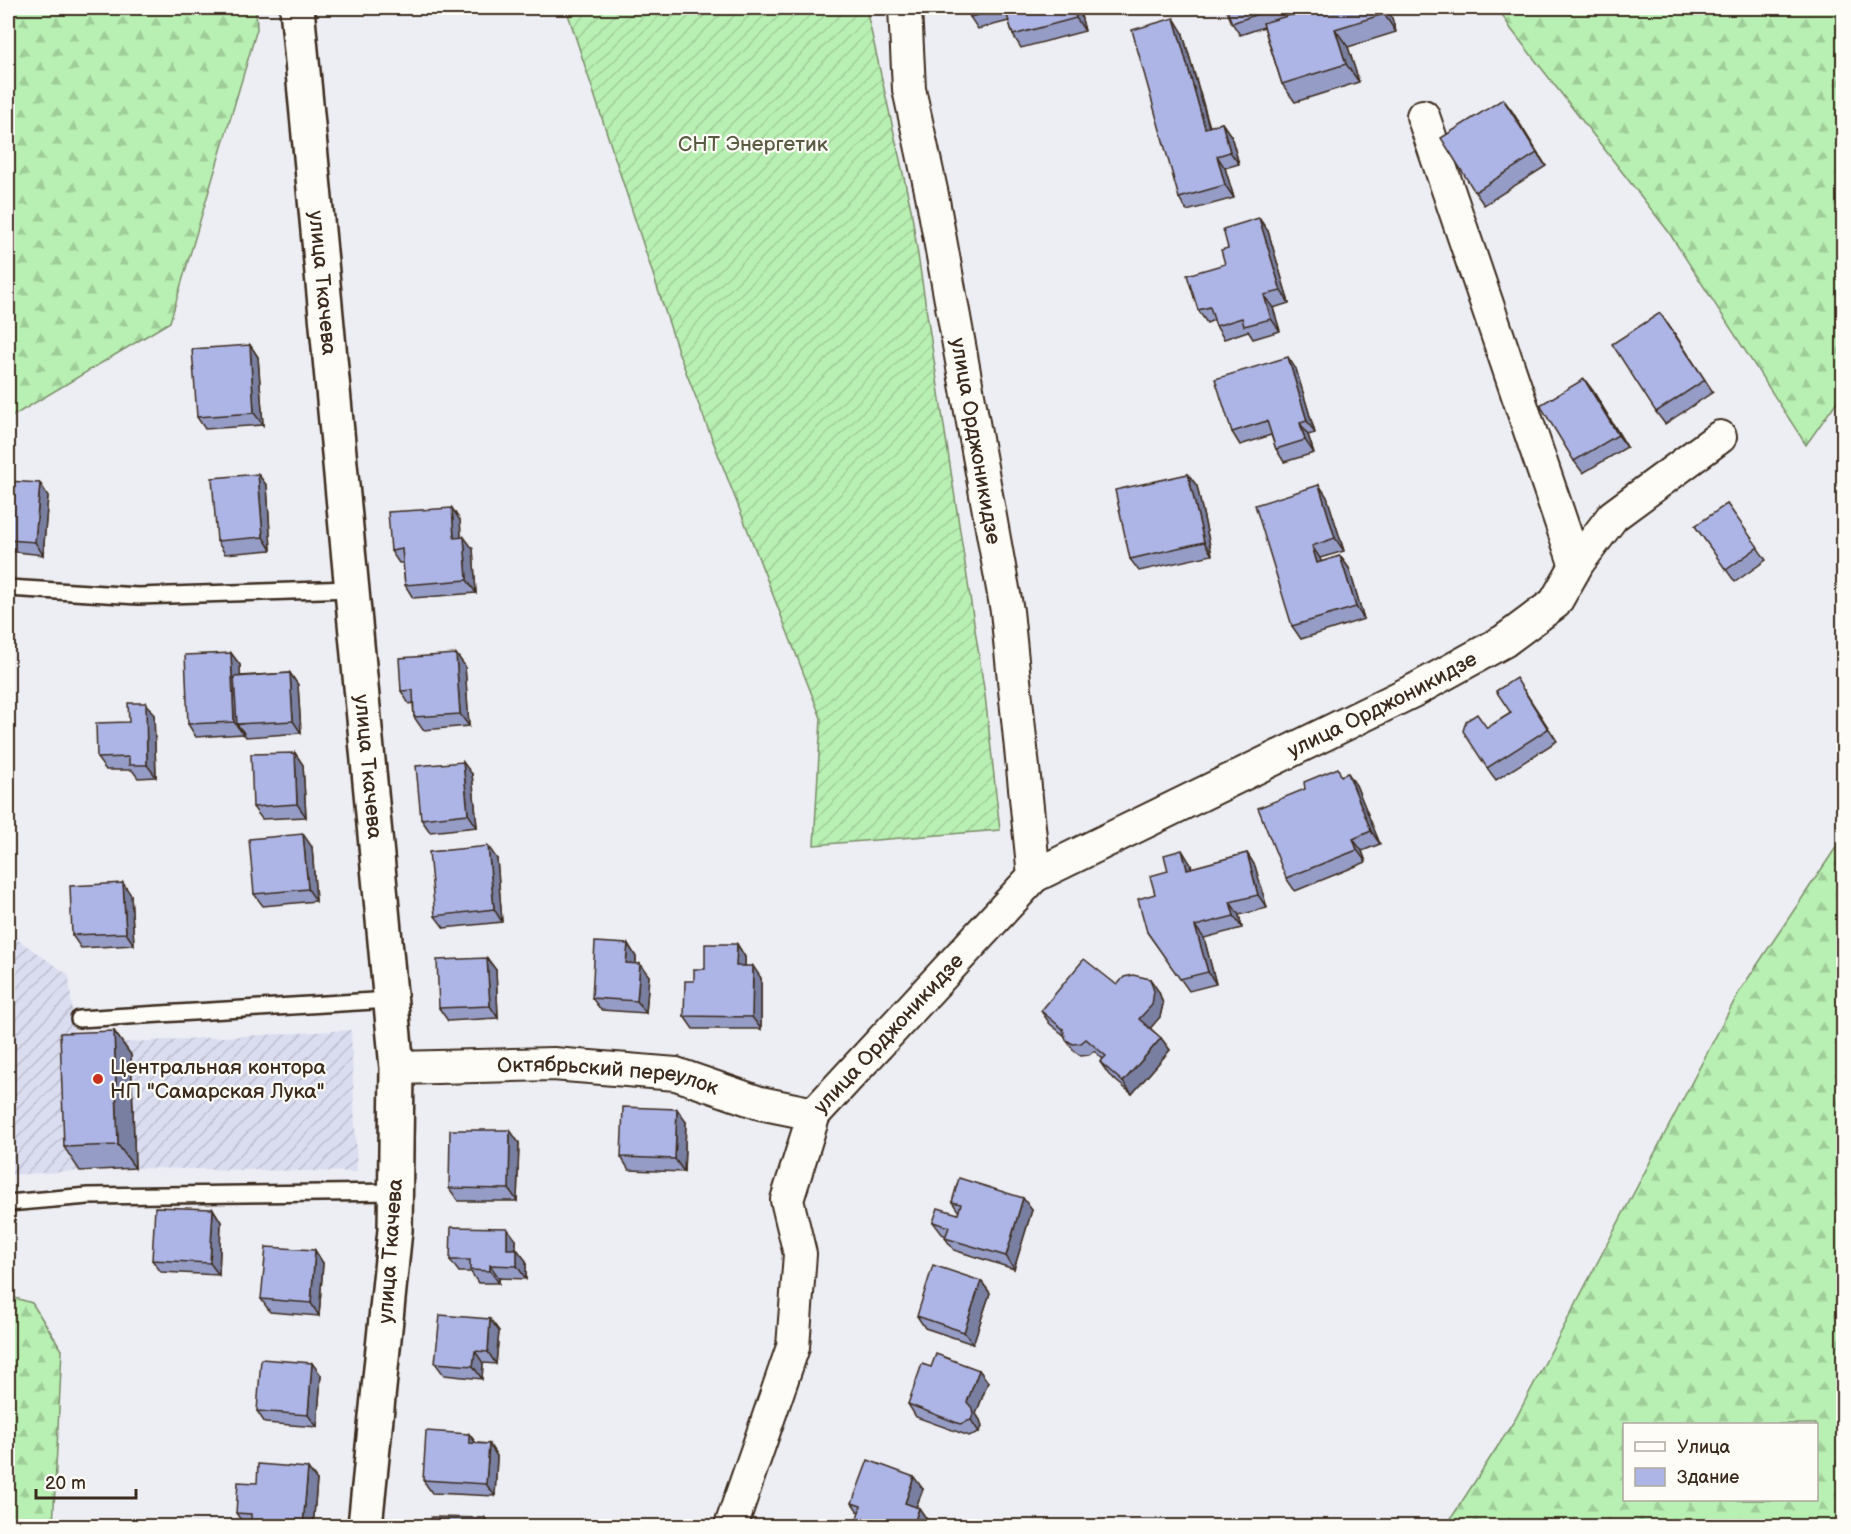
<svg xmlns="http://www.w3.org/2000/svg" width="1851" height="1534" font-family="'Balsamiq Sans',sans-serif">
  <style>
    .industrial { fill: url(#industrial-furrows) }
    .forest { fill: url(#forest-firs); stroke: #7a8c68; stroke-width: 1.5; fill-rule: evenodd }
    .garden { fill: url(#garden-furrows); stroke: #7a8c68; stroke-width: 1.5 }
    .lines { fill: none; stroke-linecap: round; stroke-linejoin: round }
    .service-casing { stroke: #3b2a1e; stroke-width: 20 }
    .minor-casing { stroke: #3b2a1e; stroke-width: 36 }
    .tertiary-casing { stroke: #3b2a1e; stroke-width: 38 }
    .service { stroke: #fdfcf7; stroke-width: 15 }
    .minor { stroke: #fdfcf7; stroke-width: 32 }
    .tertiary { stroke: #fdfcf7; stroke-width: 33 }
    .wall { fill: #959cc6; stroke: #3b2a1e; stroke-width: 1.5 }
    .shaded-wall { fill: #797fa1; stroke: #3b2a1e; stroke-width: 1.5 }
    .building { fill: #adb5e6; stroke: #3b2a1e; stroke-width: 1.5 }
    .poi-dot { fill: #c8321e; stroke: #fdfcf7; stroke-width: 2 }
    .labels { text-anchor: middle; stroke-width: 4.5; stroke-linejoin: round; paint-order: stroke }
    .park-label { font-size: 21px; fill: #5a5b43; stroke: #fdfcf7 }
    .street-label { font-size: 21px; fill: #3b2a1e; stroke: #fdfcf7 }
    .poi-label { font-size: 21px; fill: #3b2a1e; stroke: #fdfcf7; text-anchor: start }
  </style>
  <defs>
    <pattern id="industrial-furrows" width="10" height="10" patternUnits="userSpaceOnUse" patternTransform="scale(1.5)"><rect width="10" height="10" fill="#daddf0"/><path d="M-1 1l2-2M0 10L10 0M9 11l2-2" fill="none" stroke="#bcbecd"/></pattern>
    <pattern id="forest-firs" width="22" height="20" patternUnits="userSpaceOnUse" patternTransform="scale(1.5)"><rect width="22" height="20" fill="#b8efb2"/><path d="M5 1l3.5 6h-7zM16 11l3.5 6h-7z" fill="#9fcd99"/></pattern>
    <pattern id="garden-furrows" width="10" height="10" patternUnits="userSpaceOnUse" patternTransform="scale(1.5)"><rect width="10" height="10" fill="#b8efb2"/><path d="M-1 1l2-2M0 10L10 0M9 11l2-2" fill="none" stroke="#9fcd99"/></pattern>
  </defs>
  <rect width="100%" height="100%" fill="#edeef4"/>
  <filter id="ink" filterUnits="userSpaceOnUse"><feTurbulence type="fractalNoise" baseFrequency=".0167" numOctaves="2"/><feDisplacementMap in="SourceGraphic" scale="12" xChannelSelector="R" yChannelSelector="G"/><feConvolveMatrix kernelMatrix="1 2 1 2 8 2 1 2 1" color-interpolation-filters="sRGB"/></filter>
  <g filter="url(#ink)">
    <path class="industrial" d="M8,933L69,975L75,1045L351,1030L357,1172L135,1168L8,1175Z"/>
    <g class="forest">
      <path d="M8,8H256L257,29L170,322L8,419Z"/>
      <path d="M1498,8H1843V393L1806,445L1668,231L1511,29Z"/>
      <path d="M1843,837V1526H1446L1516,1418L1739,992ZM1624,1424H1816V1500H1624Z"/>
      <path d="M8,1296L32,1303L62,1350L53,1526H8Z"/>
    </g>
    <path class="garden" d="M566,8H866L911,209L985,695L1000,830L814,845L821,718L679,354Z"/>
    <g class="lines">
      <g class="service-casing">
        <g id="service">
          <path d="M8,588L138,596L351,589"/>
          <path d="M79,1019L390,1000"/>
          <path d="M8,1203L88,1196L396,1192"/>
        </g>
      </g>
      <g class="minor-casing">
        <g id="minor">
          <path d="M1576,565L1613,516L1720,437"/>
          <path id="s1" d="M1034,876L1415,690L1504,641L1555,603L1576,566L1423,116"/>
          <path id="s2" d="M397,1068L553,1064L676,1074L760,1103L814,1114"/>
          <path id="s3" d="M731,1526L793,1347L800,1254L787,1200L814,1114L1034,876L1007,611L932,195L909,89L905,8"/>
        </g>
      </g>
      <g class="tertiary-casing">
        <g id="tertiary">
          <path id="s4" d="M297,8L397,1068L395,1230L365,1526"/>
        </g>
      </g>
      <use href="#service" class="service"/>
      <use href="#minor" class="minor"/>
      <use href="#tertiary" class="tertiary"/>
    </g>
    <g class="wall">
      <path d="M967,8H1079L1085,31L1021,48L1013,35L1009,21L978,29L970,17Z"/>
      <path d="M1226,8H1389L1396,32L1348,47L1359,82L1295,102L1282,84L1264,27L1240,35L1232,23Z"/>
      <path d="M1182,31L1210,127L1222,123L1231,136L1239,164L1225,168L1234,198L1187,211L1179,198Z"/>
      <path d="M1503,99L1546,166L1484,205L1475,192Z"/>
      <path d="M1268,231L1289,303L1273,308L1280,331L1253,339L1248,331L1224,339L1216,326L1214,320L1207,323L1198,310L1225,264Z"/>
      <path d="M1669,325L1713,392L1665,424L1656,412Z"/>
      <path d="M250,345L258,357L263,425L205,429L197,417Z"/>
      <path d="M1296,369L1315,433L1308,435L1314,453L1284,462L1276,449L1271,435L1240,445L1232,432Z"/>
      <path d="M1584,379L1593,391L1627,447L1583,473L1574,461Z"/>
      <path d="M258,474L267,486L271,550L225,554L217,541Z"/>
      <path d="M1188,474L1197,486L1212,555L1139,571L1130,559Z"/>
      <path d="M8,481L48,496L43,555L8,551Z"/>
      <path d="M1319,485L1327,497L1344,551L1320,558L1321,562L1340,556L1349,568L1364,619L1301,639L1292,626Z"/>
      <path d="M1727,504L1766,560L1735,582L1695,526Z"/>
      <path d="M460,520L461,537L473,549L476,593L413,598L405,585L403,563H399L391,551Z"/>
      <path d="M231,653L240,665V676L290,673L298,685L301,733L246,737L243,732V734L196,737L188,724Z"/>
      <path d="M456,654L465,666L469,726L423,730L414,717L413,703L409,704L401,691Z"/>
      <path d="M1524,690L1557,741L1496,780L1487,768V728L1511,713Z"/>
      <path d="M146,703L154,715L156,777L138,778L132,770H106L97,758Z"/>
      <path d="M295,753L303,765L306,817L262,819L253,807Z"/>
      <path d="M472,774L477,827L430,832L421,819Z"/>
      <path d="M1343,775L1356,785L1380,844L1362,851L1366,862L1295,891L1286,878Z"/>
      <path d="M312,847L316,901L263,906L254,894Z"/>
      <path d="M1247,853L1255,866L1267,908L1239,915L1242,928L1204,938L1216,984L1189,991L1147,932L1155,894L1168,871L1190,863L1192,868Z"/>
      <path d="M497,859L502,922L444,928L435,916Z"/>
      <path d="M131,895L134,945L81,948L72,935Z"/>
      <path d="M628,944L636,957V964L649,976L646,1013L601,1010L592,998Z"/>
      <path d="M737,944L745,957V966L761,978V1029H693L684,1016L694,981L705,969Z"/>
      <path d="M487,958L496,970L498,1018L448,1021L439,1008Z"/>
      <path d="M1150,979L1159,992L1163,1004L1160,1017L1150,1028L1161,1038L1170,1050L1132,1094L1109,1075L1100,1062L1103,1059L1094,1051L1089,1055L1081,1056L1075,1052L1066,1040L1065,1036L1050,1024L1041,1011L1117,985Z"/>
      <path d="M114,1031L131,1055L135,1168L80,1171L64,1147Z"/>
      <path d="M686,1122L684,1172L629,1170L621,1157Z"/>
      <path d="M519,1143L517,1201H458L449,1188Z"/>
      <path d="M952,1202L1032,1210L1014,1269L954,1250L945,1238L946,1236L942,1234L933,1222L958,1214L959,1212Z"/>
      <path d="M213,1209L221,1222L219,1275L161,1272L152,1260Z"/>
      <path d="M516,1240V1249L526,1261V1279L499,1278V1283H478L471,1272H459L450,1260Z"/>
      <path d="M323,1263L319,1316L270,1312L261,1299Z"/>
      <path d="M981,1281L990,1293L973,1344L925,1328L917,1316Z"/>
      <path d="M490,1319L499,1331L496,1364L483,1363L482,1379L444,1375L435,1363Z"/>
      <path d="M931,1367L979,1370L988,1382L976,1414L980,1420L982,1427L979,1432L969,1436L916,1417L908,1404Z"/>
      <path d="M321,1375L317,1427L265,1423L257,1411Z"/>
      <path d="M469,1434L476,1443L489,1444L497,1456L495,1496L432,1493L423,1480Z"/>
      <path d="M317,1480L313,1527L245,1526L236,1513L257,1483Z"/>
      <path d="M923,1489L916,1507L919,1508L928,1521L926,1527H854L859,1513L852,1503Z"/>
    </g>
    <g class="shaded-wall">
      <path d="M1073,8H1079L1085,31L1076,18Z"/>
      <path d="M1382,8H1389L1396,32L1384,14Z"/>
      <path d="M1174,18L1182,31L1213,141L1205,128Z"/>
      <path d="M1335,29L1348,47L1359,82L1346,64Z"/>
      <path d="M1503,99L1512,111L1546,166L1537,153Z"/>
      <path d="M1222,123L1231,136L1239,164L1230,152Z"/>
      <path d="M1217,156L1225,168L1234,198L1225,185Z"/>
      <path d="M1259,218L1268,231L1289,303L1281,291Z"/>
      <path d="M1264,295L1273,308L1280,331L1271,319Z"/>
      <path d="M250,345L258,357L263,425L254,413Z"/>
      <path d="M1288,357L1296,369L1315,433L1307,421Z"/>
      <path d="M1584,379L1593,391L1627,447L1618,435Z"/>
      <path d="M1300,423L1308,435L1314,453L1305,440Z"/>
      <path d="M258,474L267,486L271,550L263,537Z"/>
      <path d="M1188,474L1197,486L1212,555L1204,542Z"/>
      <path d="M40,483L48,496L43,555L35,542Z"/>
      <path d="M1319,485L1327,497L1344,551L1335,538Z"/>
      <path d="M452,508L460,520L462,550L454,538Z"/>
      <path d="M464,537L473,549L476,593L467,580Z"/>
      <path d="M1312,546L1320,558L1326,576L1317,563Z"/>
      <path d="M1340,556L1349,568L1364,619L1356,607Z"/>
      <path d="M231,653L240,665L242,724H237L243,732V734L234,722Z"/>
      <path d="M456,654L465,666L469,726L460,714Z"/>
      <path d="M290,673L298,685L301,733L293,721Z"/>
      <path d="M146,703L154,715L156,777L147,765Z"/>
      <path d="M295,753L303,765L306,817L297,804Z"/>
      <path d="M463,762L472,774L477,827L468,814Z"/>
      <path d="M1348,773L1356,785L1380,844L1371,831Z"/>
      <path d="M303,834L312,847L316,901L308,889Z"/>
      <path d="M1353,839L1362,851L1366,862L1357,850Z"/>
      <path d="M488,846L497,859L502,922L494,909Z"/>
      <path d="M1182,850L1190,863L1195,882L1187,869Z"/>
      <path d="M1247,853L1255,866L1267,908L1258,895Z"/>
      <path d="M123,883L131,895L134,945L126,933Z"/>
      <path d="M1230,902L1239,915L1242,928L1234,916Z"/>
      <path d="M1195,926L1204,938L1216,984L1208,972Z"/>
      <path d="M628,944L636,957L635,976L626,963Z"/>
      <path d="M737,944L745,957V978L736,966Z"/>
      <path d="M487,958L496,970L498,1018L490,1006Z"/>
      <path d="M640,964L649,976L646,1013L637,1001Z"/>
      <path d="M753,966L761,978V1029L752,1017Z"/>
      <path d="M1150,979L1159,992L1163,1004L1160,1017L1148,1031L1139,1019Z"/>
      <path d="M114,1031L131,1055L135,1168L118,1145Z"/>
      <path d="M1161,1038L1170,1050L1132,1094L1123,1082Z"/>
      <path d="M677,1109L686,1122L684,1172L675,1159Z"/>
      <path d="M510,1130L519,1143L517,1201L509,1189Z"/>
      <path d="M1023,1198L1032,1210L1014,1269L1006,1256Z"/>
      <path d="M213,1209L221,1222L219,1275L210,1263Z"/>
      <path d="M507,1228L516,1240L515,1261L507,1249Z"/>
      <path d="M517,1249L526,1261V1279L517,1266Z"/>
      <path d="M315,1250L323,1263L319,1316L311,1303Z"/>
      <path d="M490,1265L499,1278V1283L490,1271Z"/>
      <path d="M981,1281L990,1293L973,1344L964,1332Z"/>
      <path d="M490,1319L499,1331L496,1364L488,1352Z"/>
      <path d="M475,1351L483,1363L482,1379L473,1366Z"/>
      <path d="M312,1363L321,1375L317,1427L308,1415Z"/>
      <path d="M979,1370L988,1382L976,1414L980,1420L982,1427L979,1432L971,1420L967,1402Z"/>
      <path d="M469,1434L478,1446L469,1443Z"/>
      <path d="M489,1444L497,1456L495,1496L486,1484Z"/>
      <path d="M308,1468L317,1480L313,1527H305L303,1525Z"/>
      <path d="M914,1477L923,1489L913,1515L905,1503Z"/>
      <path d="M919,1508L928,1521L926,1527H913Z"/>
      <path d="M485,1518L491,1527H485Z"/>
    </g>
    <g class="building">
      <path d="M967,8H1073L1076,18L1013,35L1005,8L970,17Z"/>
      <path d="M1226,8H1275L1232,23Z"/>
      <path d="M1315,8H1382L1384,14L1335,29L1346,64L1282,84L1263,23Z"/>
      <path d="M1174,18L1205,128L1222,123L1230,152L1217,156L1225,185L1179,198L1132,30Z"/>
      <path d="M1503,99L1537,153L1475,192L1441,138Z"/>
      <path d="M1259,218L1281,291L1264,295L1271,319L1244,326L1242,318L1216,326L1210,307L1198,310L1187,275L1225,264L1221,250L1228,248L1223,229Z"/>
      <path d="M1660,313L1705,380L1656,412L1612,344Z"/>
      <path d="M250,345L254,413L197,417L192,349Z"/>
      <path d="M1288,357L1307,421L1300,423L1305,440L1276,449L1267,421L1232,432L1215,379Z"/>
      <path d="M1584,379L1618,435L1574,461L1540,405Z"/>
      <path d="M258,474L263,537L217,541L212,478Z"/>
      <path d="M1188,474L1204,542L1130,559L1115,490Z"/>
      <path d="M8,481L40,483L35,542L8,540Z"/>
      <path d="M1319,485L1335,538L1312,546L1317,563L1340,556L1356,607L1292,626L1255,505Z"/>
      <path d="M1727,504L1758,547L1726,570L1695,526Z"/>
      <path d="M452,508L454,538L464,537L467,580L405,585L402,549L391,551L388,512Z"/>
      <path d="M231,653L234,722L188,724L185,655Z"/>
      <path d="M456,654L460,714L414,717L413,690L401,691L399,658Z"/>
      <path d="M290,673L293,721L237,724L234,677Z"/>
      <path d="M1516,678L1548,729L1487,768L1463,731L1466,721L1477,714L1487,728L1511,713L1496,691Z"/>
      <path d="M128,703H146L147,765H129V757L97,758L96,723L129,722Z"/>
      <path d="M295,753L297,804L253,807L251,754Z"/>
      <path d="M463,762L468,814L421,819L416,766Z"/>
      <path d="M1338,768L1341,776L1348,773L1371,831L1353,839L1357,850L1286,878L1258,808L1305,789L1304,782Z"/>
      <path d="M303,834L308,889L254,894L249,839Z"/>
      <path d="M488,846L494,909L435,916L429,852Z"/>
      <path d="M1182,850L1187,869L1247,853L1258,895L1230,902L1234,916L1195,926L1208,972L1180,979L1147,932L1138,899L1155,894L1150,876L1168,871L1164,855Z"/>
      <path d="M123,883L126,933L72,935L70,886Z"/>
      <path d="M595,942L628,944L626,963L640,964L637,1001L592,998Z"/>
      <path d="M705,944H737L736,966H753L752,1017L684,1016L685,981H694V969H705Z"/>
      <path d="M487,958L490,1006L439,1008L437,960Z"/>
      <path d="M1084,959L1117,985L1124,977L1133,975L1150,979L1154,991L1152,1005L1139,1019L1161,1038L1123,1082L1100,1062L1106,1056L1086,1039L1081,1043L1073,1044L1066,1040L1063,1029L1041,1011Z"/>
      <path d="M114,1031L118,1145L64,1147L60,1033Z"/>
      <path d="M623,1107L677,1109L675,1159L621,1157Z"/>
      <path d="M450,1130H510L509,1189L449,1188Z"/>
      <path d="M959,1178L1023,1198L1006,1256L945,1238L949,1227L933,1222L938,1208L958,1214L961,1204L952,1202Z"/>
      <path d="M155,1207L213,1209L210,1263L152,1260Z"/>
      <path d="M451,1227L507,1228V1249H517V1266L490,1265V1271L470,1270V1260H450Z"/>
      <path d="M266,1247L315,1250L311,1303L261,1299Z"/>
      <path d="M933,1265L981,1281L964,1332L917,1316Z"/>
      <path d="M440,1315L490,1319L488,1352L475,1351L473,1366L435,1363Z"/>
      <path d="M936,1354L979,1370L967,1402L972,1408L973,1415L971,1420L960,1424L908,1404L922,1364L931,1367Z"/>
      <path d="M261,1359L312,1363L308,1415L257,1411Z"/>
      <path d="M426,1431L469,1434V1443L489,1444L486,1484L423,1480Z"/>
      <path d="M868,1460L914,1477L905,1503L919,1508L913,1527H854L861,1506L852,1503Z"/>
      <path d="M258,1464L308,1468L303,1525L251,1521V1514L236,1513L238,1482L257,1483Z"/>
      <path d="M431,1517L485,1518V1527H431Z"/>
      <path d="M835,1523L845,1527H833Z"/>
    </g>
  </g>
  <circle class="poi-dot" cx="98" cy="1079" r="6"/>
  <g class="labels">
    <g class="park-label">
      <text x="753" y="151">СНТ Энергетик</text>
    </g>
    <g class="street-label">
      <text dy="7" stroke="none"><textPath href="#s4" startOffset="276">улица Ткачева</textPath></text>
      <text transform="translate(976 441) rotate(80)" y="7">улица Орджоникидзе</text>
      <text dy="7" stroke="none"><textPath href="#s1" startOffset="388">улица Орджоникидзе</textPath></text>
      <text dy="7" stroke="none"><textPath href="#s4" startOffset="762">улица Ткачева</textPath></text>
      <text dy="7" stroke="none"><textPath href="#s3" startOffset="538">улица Орджоникидзе</textPath></text>
      <text dy="7" stroke="none"><textPath href="#s2" startOffset="212">Октябрьский переулок</textPath></text>
      <text transform="translate(390 1251) rotate(-86)" y="7">улица Ткачева</text>
    </g>
    <g class="poi-label">
      <text x="110" y="1074">Центральная контора<tspan x="110" dy="24">НП "Самарская Лука"</tspan></text>
    </g>
  </g>
  <rect width="1851" height="1534" fill="none" stroke="#fdfcf7" stroke-width="30"/>
  <rect x="15" y="15" width="1821" height="1504" fill="none" stroke="#3b2a1e" stroke-width="2" filter="url(#ink)"/>
  <rect x="1623" y="1423" width="195" height="78" fill="#fdfcf7" stroke="#afa8a0" stroke-width="1.5"/>
  <rect x="1635" y="1442" width="30" height="9" fill="#fdfcf7" stroke="#afa8a0" stroke-width="1.5"/>
  <text x="1677" y="1453" font-size="18" fill="#3b2a1e">Улица</text>
  <rect x="1635" y="1468" width="30" height="18" fill="#adb5e6" stroke="#afa8a0" stroke-width="1.5"/>
  <text x="1677" y="1483" font-size="18" fill="#3b2a1e">Здание</text>
  <path d="M36 1489v9h100v-9" fill="none" stroke="#3b2a1e" stroke-width="3"/>
  <text x="45" y="1489" font-size="18" fill="#3b2a1e" stroke="#fdfcf7" stroke-width="4.5" paint-order="stroke">20 m</text>
</svg>
